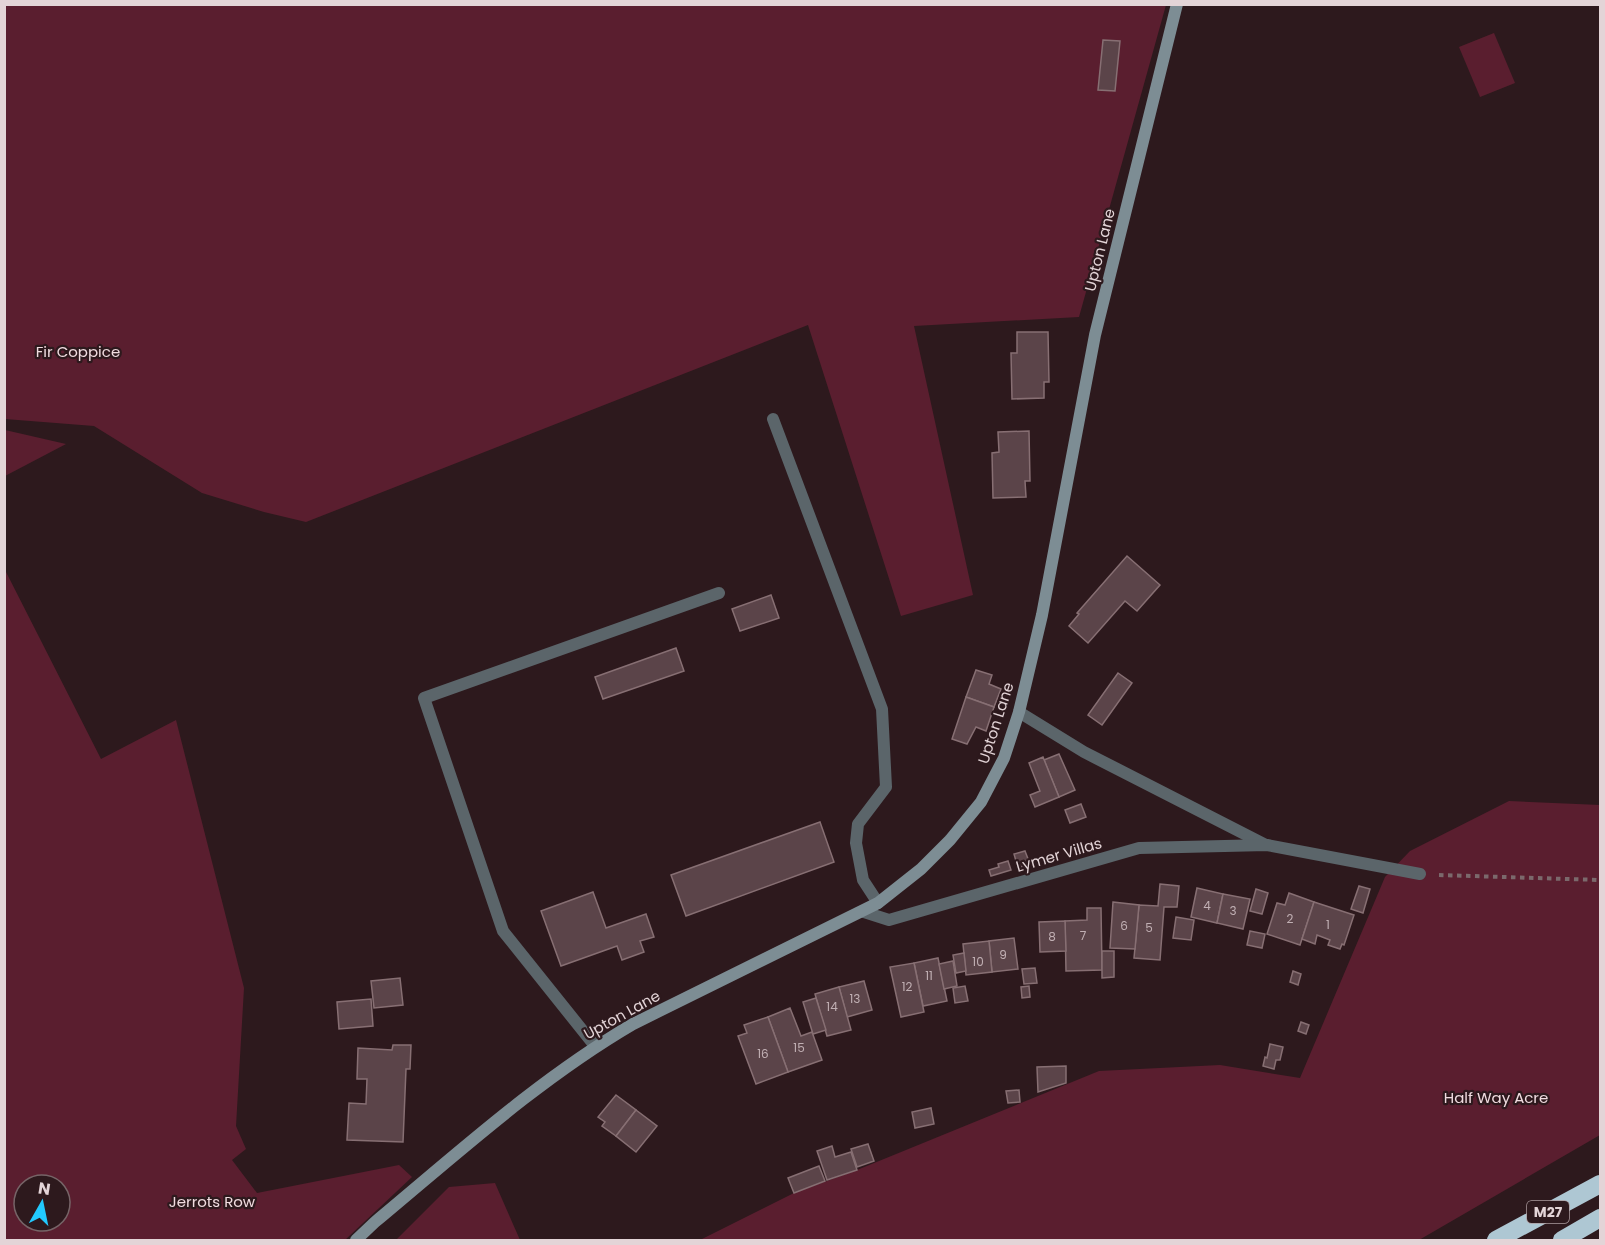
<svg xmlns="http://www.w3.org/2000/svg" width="1605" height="1245" font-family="Poppins,sans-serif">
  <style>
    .green { fill: #5a1e2f; fill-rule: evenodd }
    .building { fill: #5b4449; stroke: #876f73; stroke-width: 1.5 }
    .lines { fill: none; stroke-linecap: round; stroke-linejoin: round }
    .path { stroke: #7b696c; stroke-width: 4; stroke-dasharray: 4.5 4.5; stroke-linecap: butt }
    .lane { stroke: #5b656a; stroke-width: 12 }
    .street { stroke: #5b656a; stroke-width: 12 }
    .secondary { stroke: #7d8d94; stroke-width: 12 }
    .highway { stroke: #aec7d3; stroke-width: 18 }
    .labels { text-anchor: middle; stroke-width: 4.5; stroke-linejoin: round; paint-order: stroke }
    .number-label { font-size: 12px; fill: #c1b0b4 }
    .shield { fill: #2d191d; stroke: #ac9c9f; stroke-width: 1.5 }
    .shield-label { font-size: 14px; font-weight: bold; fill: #e3d4d7 }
    .street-label { font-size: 15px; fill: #e3d4d7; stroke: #2d191d }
    .park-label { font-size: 15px; fill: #f1dce0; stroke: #2d191d }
  </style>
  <rect width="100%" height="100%" fill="#2d191d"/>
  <g class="green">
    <path d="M4,5H1166L1079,317L914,326L973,595L901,616L808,325L306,522L264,512L202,493L94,426L5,419Z"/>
    <path d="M1494,33L1515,83L1480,97L1459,47Z"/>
    <path d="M5,430L66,444L5,476Z"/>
    <path d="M5,570L101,759L176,720L244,988L236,1126L246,1149L232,1160L257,1193L399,1165L412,1177L345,1240H5ZM24,1185H60V1221H24Z"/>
    <path d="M1509,801L1600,805V1135L1419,1240H700L794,1193L857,1170L1099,1071L1220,1065L1300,1078L1385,877L1410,851Z"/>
    <path d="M495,1183L520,1240H396L449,1187Z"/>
  </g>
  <g class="building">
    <path d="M1103,40L1120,41L1115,91L1098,90Z"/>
    <path d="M1017,332H1048L1049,382H1044V398L1012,399L1011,353H1017Z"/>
    <path d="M1029,431L1030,481H1025L1026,497L993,498L992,453L999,452L998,432Z"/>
    <path d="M1127,556L1160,585L1137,611L1125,601L1088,643L1069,626L1079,614L1077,613Z"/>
    <path d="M771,595L779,618L740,631L732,609Z"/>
    <path d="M676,648L684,671L603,699L595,677Z"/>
    <path d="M976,670L992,675L989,684L1001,689L994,707L966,697Z"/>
    <path d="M1118,673L1132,683L1102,725L1088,715Z"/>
    <path d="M966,697L994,707L986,731L976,727L967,744L952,739Z"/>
    <path d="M1059,754L1075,790L1059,797L1044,760Z"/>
    <path d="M1043,757L1059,797L1035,807L1030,795L1040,791L1029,763Z"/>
    <path d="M1081,804L1086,817L1070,823L1065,810Z"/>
    <path d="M820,822L834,862L686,916L671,875Z"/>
    <path d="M1025,851L1030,864L1018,868L1014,854Z"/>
    <path d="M1008,861L1011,870L991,876L989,870L999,867L998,864Z"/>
    <path d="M1160,884L1179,886L1177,907H1164L1160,960L1134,958L1139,905L1158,906Z"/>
    <path d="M1359,886L1370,889L1363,913L1351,909Z"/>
    <path d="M1197,888L1223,894L1217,923L1191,917Z"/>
    <path d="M1256,889L1268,893L1262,914L1250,911Z"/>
    <path d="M593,892L606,928L646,914L654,937L640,941L644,952L622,960L617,946L561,966L541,911Z"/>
    <path d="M1289,893L1314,902L1300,945L1267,934L1277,903L1285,905Z"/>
    <path d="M1223,894L1250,899L1243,929L1217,923Z"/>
    <path d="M1113,902L1139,905L1135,949L1110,948Z"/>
    <path d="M1314,902L1354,915L1344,945L1342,944L1340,949L1328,945L1330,940L1317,935L1315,944L1302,939Z"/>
    <path d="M1087,908H1101L1102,970L1066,971L1065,921L1087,920Z"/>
    <path d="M1176,917L1194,920L1191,940L1173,938Z"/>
    <path d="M1065,921L1066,951L1040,952L1039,922Z"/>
    <path d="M1250,931L1265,934L1262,948L1247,945Z"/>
    <path d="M1014,938L1018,969L992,972L989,941Z"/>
    <path d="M989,941L992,972L966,975L963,944Z"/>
    <path d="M1102,951H1114V977L1102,978Z"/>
    <path d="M964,953L966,971L956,973L953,955Z"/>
    <path d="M938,958L947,1001L923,1006L914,963Z"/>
    <path d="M953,961L957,986L944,989L939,964Z"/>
    <path d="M914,963L924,1012L901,1017L890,967Z"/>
    <path d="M1035,968L1037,983L1024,984L1022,969Z"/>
    <path d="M1293,971L1301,974L1298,985L1290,982Z"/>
    <path d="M400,978L403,1005L374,1008L371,981Z"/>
    <path d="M864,981L872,1010L847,1017L839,987Z"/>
    <path d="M965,986L968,1001L955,1003L953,988Z"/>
    <path d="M1029,986L1030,997L1022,998L1021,987Z"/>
    <path d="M839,987L851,1030L827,1036L815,994Z"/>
    <path d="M816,998L826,1030L813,1034L803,1002Z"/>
    <path d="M371,999L373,1026L339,1029L337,1002Z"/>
    <path d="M790,1008L801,1036L812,1032L822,1060L788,1072L768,1017Z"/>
    <path d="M768,1017L788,1072L756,1084L738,1036L747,1033L744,1025Z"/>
    <path d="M1301,1022L1309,1025L1306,1034L1298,1031Z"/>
    <path d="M1270,1044L1283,1047L1280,1060H1276L1274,1069L1263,1066L1265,1057L1267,1058Z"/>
    <path d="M393,1045H411L410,1069H406L403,1142L347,1140L349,1103L366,1104L367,1079H357L358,1048L392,1050Z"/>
    <path d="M1066,1066V1083L1038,1092L1037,1067Z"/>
    <path d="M1019,1090L1020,1102L1008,1103L1006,1091Z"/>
    <path d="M616,1095L636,1110L616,1136L602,1126L605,1122L598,1117Z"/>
    <path d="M931,1108L934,1124L915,1128L912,1112Z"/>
    <path d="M636,1110L657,1126L636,1152L616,1136Z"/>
    <path d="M868,1144L874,1161L857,1167L851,1149Z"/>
    <path d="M832,1146L835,1157L851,1152L857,1170L827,1180L817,1151Z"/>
    <path d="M819,1166L825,1181L794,1193L788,1178Z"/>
  </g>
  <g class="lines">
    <path class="path" d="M1439,875L1600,880"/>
    <g class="lane">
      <path d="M773,419L882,709L886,787L858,824L856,843L863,880L878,903"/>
      <path d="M595,1046L503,931L424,698L719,593"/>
    </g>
    <g class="street">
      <path d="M1019,712L1084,752L1266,845"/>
      <path d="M864,912L889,920L1139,848L1267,845L1420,874"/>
    </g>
    <path class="secondary" d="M356,1240L375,1222C458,1153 539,1079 633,1024L878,903L921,869L950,840L981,802L1004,758L1019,712L1042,615L1095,335L1177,4"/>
    <g class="highway">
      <path d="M1496,1240L1600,1184"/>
      <path d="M1562,1240L1600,1218"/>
    </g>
  </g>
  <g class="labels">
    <g class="number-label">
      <text x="1207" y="910">4</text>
      <text x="1233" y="915">3</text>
      <text x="1290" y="923">2</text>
      <text x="1328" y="929">1</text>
      <text x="1124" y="930">6</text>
      <text x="1149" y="932">5</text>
      <text x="1083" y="940">7</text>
      <text x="1052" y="941">8</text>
      <text x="1003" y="959">9</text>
      <text x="978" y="966">10</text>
      <text x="929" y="980">11</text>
      <text x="907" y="991">12</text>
      <text x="855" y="1003">13</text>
      <text x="832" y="1011">14</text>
      <text x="799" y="1052">15</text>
      <text x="763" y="1058">16</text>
    </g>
    <rect class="shield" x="1527" y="1201" width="42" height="22" rx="4.5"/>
    <g class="shield-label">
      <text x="1548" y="1217">M27</text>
    </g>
    <g class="street-label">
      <text transform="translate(1100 250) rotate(-76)" y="5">Upton Lane</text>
      <text transform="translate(996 723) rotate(-72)" y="5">Upton Lane</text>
      <text transform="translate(1059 855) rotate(-16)" y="5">Lymer Villas</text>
      <text transform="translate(622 1015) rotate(-29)" y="5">Upton Lane</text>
    </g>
    <g class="park-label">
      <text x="78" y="357">Fir Coppice</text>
      <text x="1496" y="1103">Half Way Acre</text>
      <text x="212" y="1207">Jerrots Row</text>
    </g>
  </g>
  <rect width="1605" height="1245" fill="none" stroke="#e3d4d7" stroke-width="12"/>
  <g transform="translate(42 1203) rotate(9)"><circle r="28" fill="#2d191d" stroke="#766467" stroke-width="1.5"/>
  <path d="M0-4.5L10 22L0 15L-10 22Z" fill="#22c9fe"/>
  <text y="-9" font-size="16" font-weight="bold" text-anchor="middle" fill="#e3d4d7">N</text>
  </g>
</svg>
